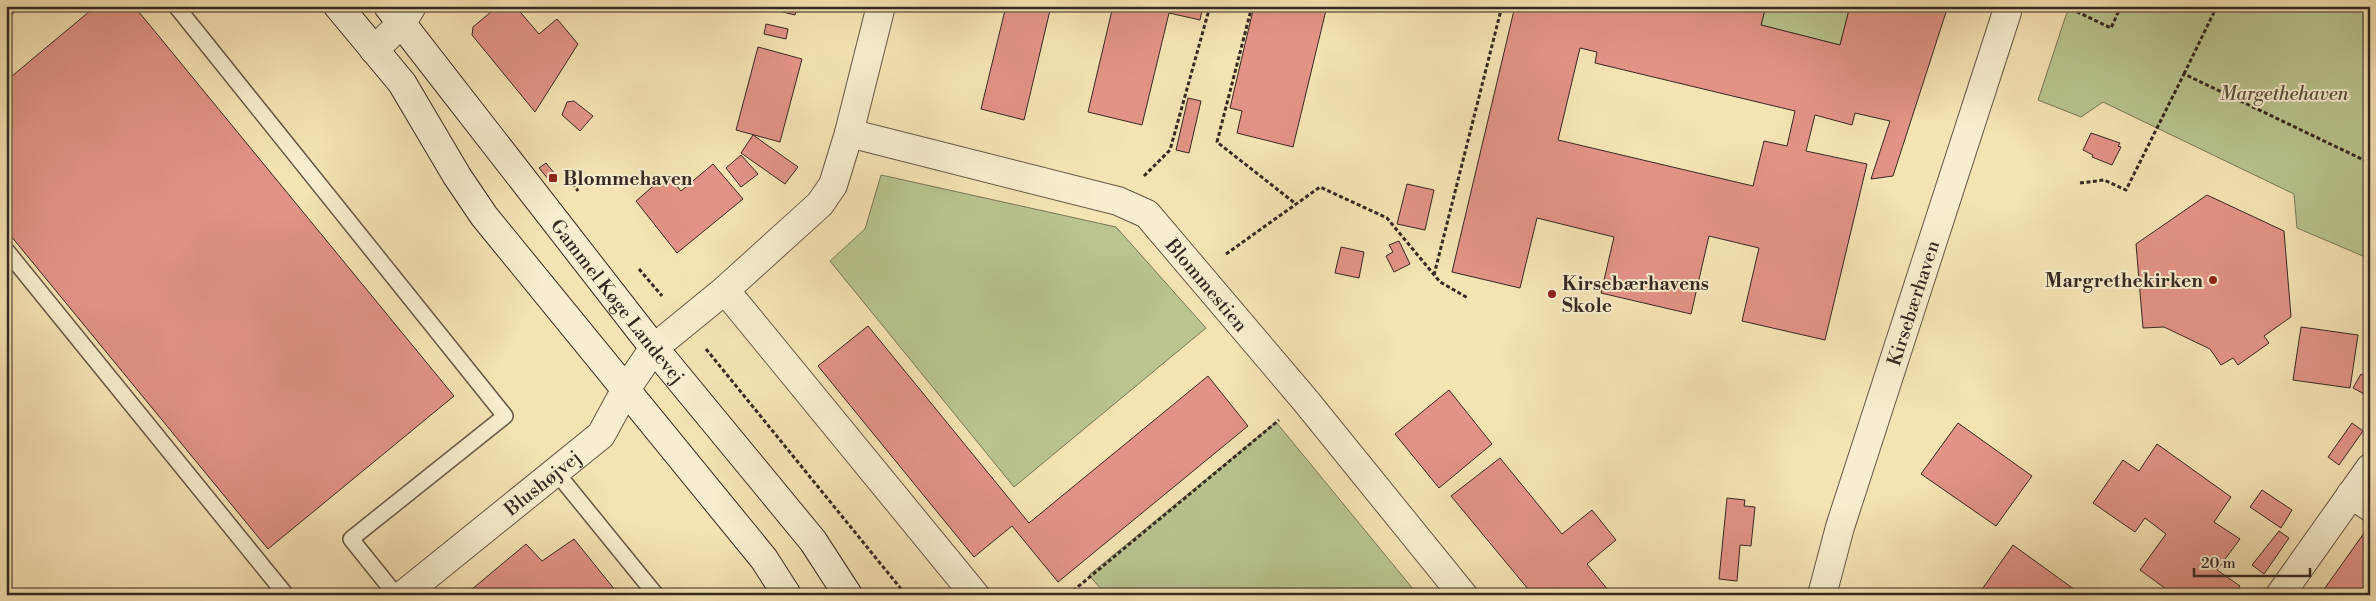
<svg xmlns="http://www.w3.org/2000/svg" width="2376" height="601" font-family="'Libre Bodoni',serif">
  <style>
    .green { fill: #b9c48f; stroke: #787658 }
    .building { fill: #e29386; stroke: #362821; fill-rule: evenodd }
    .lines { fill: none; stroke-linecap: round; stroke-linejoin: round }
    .service-casing { stroke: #665746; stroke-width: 18 }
    .minor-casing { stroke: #665746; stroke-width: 30 }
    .secondary-casing { stroke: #362821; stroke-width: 30 }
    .path { stroke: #362821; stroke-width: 3; stroke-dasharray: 4 2.5; stroke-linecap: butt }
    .service { stroke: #f8edce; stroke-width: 15 }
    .minor { stroke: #f8edce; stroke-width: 28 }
    .secondary { stroke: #f8edce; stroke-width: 28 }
    .poi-dot { fill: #8f2418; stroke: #f8edce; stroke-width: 2 }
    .labels { text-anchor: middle; stroke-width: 4; stroke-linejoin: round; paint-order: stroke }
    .park-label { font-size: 19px; font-style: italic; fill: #574f3c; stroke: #f8edce }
    .poi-label { font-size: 19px; font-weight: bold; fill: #362821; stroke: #f8edce; text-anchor: start }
    .street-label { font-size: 19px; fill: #362821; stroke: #f8edce }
  </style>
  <rect width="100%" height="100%" fill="#f5e3b4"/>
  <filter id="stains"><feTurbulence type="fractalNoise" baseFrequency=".004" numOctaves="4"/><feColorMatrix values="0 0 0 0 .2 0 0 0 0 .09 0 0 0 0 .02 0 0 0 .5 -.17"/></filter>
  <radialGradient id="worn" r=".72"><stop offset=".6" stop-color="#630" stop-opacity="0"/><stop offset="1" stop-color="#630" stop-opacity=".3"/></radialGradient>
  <g class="green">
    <path d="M1766,6H1850L1840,45L1761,25Z"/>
    <path d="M2069,6H2370V259L2297,228L2294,194L2103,102L2081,117L2038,100Z"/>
    <path d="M881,175L1116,227L1206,328L1014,487L830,261L865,229Z"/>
    <path d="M1276,422L1418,595H1106L1089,575Z"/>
  </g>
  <g class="building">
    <path d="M96,6H134L454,396L268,549L6,230V81Z"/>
    <path d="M498,6H515L539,34L557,19L578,44L535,112L472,35L473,27Z"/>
    <path d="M759,6H797L795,15Z"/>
    <path d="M1006,6H1051L1024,120L981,109Z"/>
    <path d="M1113,6H1203L1200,20L1169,13L1142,125L1088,112Z"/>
    <path d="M1254,6H1327L1293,147L1237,133L1242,111L1230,108Z"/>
    <path d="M1515,6H1679L1694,10L1695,6H1766L1761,25L1840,45L1850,6H1948L1893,176L1871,179L1890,121L1855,113L1852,125L1815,115L1806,151L1867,164L1825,340L1742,321L1759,248L1709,236L1691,314L1601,293L1614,237L1537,218L1520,288L1452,272ZM1580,48L1597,52L1595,63L1795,111L1787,146L1764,141L1753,186L1558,140Z"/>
    <path d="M766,24L788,29L786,39L764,34Z"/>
    <path d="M758,47L802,59L780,142L736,130Z"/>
    <path d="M1188,98L1201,101L1189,153L1176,150Z"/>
    <path d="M574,101L593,116L580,131L562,115L567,102Z"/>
    <path d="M2091,133L2120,143L2118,146L2121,147L2112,165L2092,157L2093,155L2083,150Z"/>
    <path d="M753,135L798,167L785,184L741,153Z"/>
    <path d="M741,155L758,174L741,187L726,168Z"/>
    <path d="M546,163L555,174L549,180L539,168Z"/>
    <path d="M713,164L743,199L677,253L636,201L667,174L681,191Z"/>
    <path d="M1407,184L1434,190L1425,230L1397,224Z"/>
    <path d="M2207,195L2284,231L2291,317L2264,336L2269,343L2238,365L2233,358L2221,365L2210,349L2164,327L2143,328L2136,244Z"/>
    <path d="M1399,241L1410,264L1394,272L1386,256L1393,252L1389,245Z"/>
    <path d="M1341,247L1364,252L1359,278L1335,273Z"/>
    <path d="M868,326L1029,523L1208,376L1248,426L1058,582L1012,526L974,557L818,366Z"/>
    <path d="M2301,327L2358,335L2350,388L2293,380Z"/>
    <path d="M2361,374L2370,378L2368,396L2353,388Z"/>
    <path d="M1449,390L1492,444L1439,488L1395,434Z"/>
    <path d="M1958,423L2032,476L1996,526L1921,474Z"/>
    <path d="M2352,423L2363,431L2339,465L2328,457Z"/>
    <path d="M2157,444L2231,497L2214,522L2240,539L2217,570L2240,586L2234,595H2162L2166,589L2140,570L2166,534L2145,518L2135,532L2093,503L2123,460L2139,471Z"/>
    <path d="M1500,458L1562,534L1592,510L1616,540L1587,564L1612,595H1533L1451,496Z"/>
    <path d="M2262,490L2292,510L2281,528L2250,507Z"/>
    <path d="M1727,498L1745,500L1744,506L1755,507L1751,546L1740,545L1737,581L1719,579Z"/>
    <path d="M2369,526L2370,584L2362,595H2320Z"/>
    <path d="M2279,531L2289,538L2264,574L2252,565Z"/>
    <path d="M574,539L619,595H465L526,544L542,561Z"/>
    <path d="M2013,545L2082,595H1978Z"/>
  </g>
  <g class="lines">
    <g class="service-casing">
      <g id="service">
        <path d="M176,6L505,416L351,539L396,595"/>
        <path d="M6,8L9,6"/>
        <path d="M6,250L286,595"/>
        <path d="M556,472L656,595"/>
      </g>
    </g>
    <g class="minor-casing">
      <g id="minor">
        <path d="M374,50L402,23L412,6"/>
        <path id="s1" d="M849,133L1118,201L1147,214L1305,400L1463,595"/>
        <path d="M725,290L975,595"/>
        <path d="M2351,494L2370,507"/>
        <path id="s2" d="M403,595L601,435L626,389L654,348L725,290L820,204L833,185L849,133L881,6"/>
        <path id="s3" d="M1822,595L1840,527L2007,12"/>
        <path d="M2280,595L2370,468"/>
      </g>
    </g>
    <g class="secondary-casing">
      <g id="secondary">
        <path d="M338,6L402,83L457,176L484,216L764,559L787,595"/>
        <path id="s4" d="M388,6L654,348L813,541L848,595"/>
      </g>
    </g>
    <g class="path">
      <path d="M1252,6L1217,142L1296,204"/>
      <path d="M2065,6L2111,28L2121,6"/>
      <path d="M2184,74L2217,6"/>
      <path d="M1144,176L1170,150L1210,6"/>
      <path d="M569,178L578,191"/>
      <path d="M2080,183L2104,180L2126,190L2184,74L2370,163"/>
      <path d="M1226,254L1320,187L1387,218L1440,282L1468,298"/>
      <path d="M639,269L662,296"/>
      <path d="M1434,275L1502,6"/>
      <path d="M706,349L906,595"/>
      <path d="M1068,595L1279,420"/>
    </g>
    <use href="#service" class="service"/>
    <use href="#minor" class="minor"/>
    <use href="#secondary" class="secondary"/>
  </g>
  <g class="poi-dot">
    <rect x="548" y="173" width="10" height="10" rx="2.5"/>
    <circle cx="2213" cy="280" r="5"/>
    <circle cx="1552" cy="294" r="5"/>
  </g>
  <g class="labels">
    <g class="park-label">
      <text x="2284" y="100">Margethehaven</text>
    </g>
    <g class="poi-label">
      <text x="563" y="185">Blommehaven</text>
      <text x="2203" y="287" text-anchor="end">Margrethekirken</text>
      <text x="1562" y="290">Kirsebærhavens<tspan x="1562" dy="22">Skole</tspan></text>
    </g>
    <g class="street-label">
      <text dy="7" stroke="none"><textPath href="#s1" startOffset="402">Blommestien</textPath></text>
      <text dy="7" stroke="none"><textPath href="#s4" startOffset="374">Gammel Køge Landevej</textPath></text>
      <text dy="7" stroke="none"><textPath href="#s3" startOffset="306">Kirsebærhaven</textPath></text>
      <text dy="7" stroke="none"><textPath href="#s2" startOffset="179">Blushøjvej</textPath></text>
    </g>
  </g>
  <rect width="2376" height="601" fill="none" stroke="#f5e3b4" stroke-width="25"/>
  <rect x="8" y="8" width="2361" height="586" fill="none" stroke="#362821" stroke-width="2.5"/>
  <rect x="12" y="12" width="2351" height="576" fill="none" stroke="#362821"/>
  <path d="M2194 568v8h116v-8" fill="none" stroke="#362821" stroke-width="2.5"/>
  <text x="2201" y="568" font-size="15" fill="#362821" stroke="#f8edce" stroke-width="4" paint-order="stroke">20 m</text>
  <rect width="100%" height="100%" filter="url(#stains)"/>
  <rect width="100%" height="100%" fill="url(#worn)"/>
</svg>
